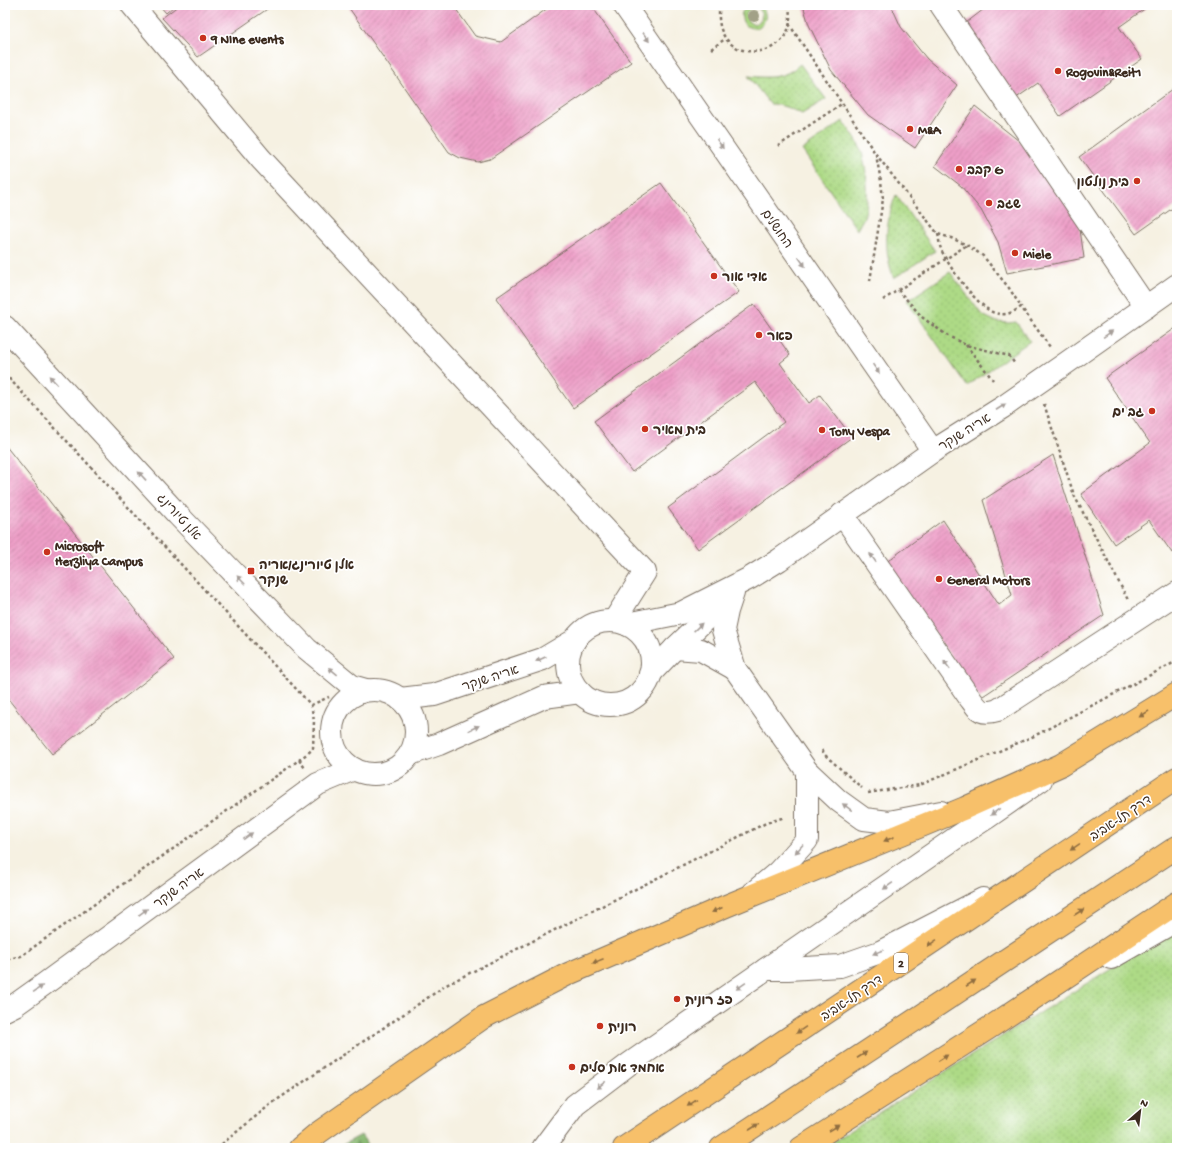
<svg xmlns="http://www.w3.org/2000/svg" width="1182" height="1153" font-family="'Gochi Hand','Playpen Sans Hebrew',sans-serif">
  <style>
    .green { fill: url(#green-dots); stroke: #748252 }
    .forest { fill: url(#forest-firs); stroke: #627248 }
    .building { fill: url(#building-hatch) }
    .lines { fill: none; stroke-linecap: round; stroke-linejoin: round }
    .minor-casing { stroke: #7c7063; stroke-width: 24 }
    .major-casing { stroke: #7c7063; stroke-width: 24 }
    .highway-casing { stroke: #7c7063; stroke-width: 24 }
    .path { stroke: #7c7063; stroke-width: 2.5; stroke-dasharray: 3 3; stroke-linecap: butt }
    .minor { stroke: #fff; stroke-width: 22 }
    .major { stroke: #f7c06b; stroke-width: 22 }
    .highway { stroke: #f7c06b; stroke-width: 22 }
    .tree { fill: #a2a187 }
    .oneway { fill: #a79f9a }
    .oneway2 { fill: #906e41 }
    .poi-dot { fill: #c8321e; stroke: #fff; stroke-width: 1.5 }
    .labels { text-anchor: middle; stroke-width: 3.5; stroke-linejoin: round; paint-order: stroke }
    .shield { fill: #fff; stroke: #766a62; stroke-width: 1 }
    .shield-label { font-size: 12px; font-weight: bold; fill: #3b2a1e }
    .poi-label { font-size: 13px; font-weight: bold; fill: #3b2a1e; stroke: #fff; text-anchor: start }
    .street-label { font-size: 13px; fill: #3b2a1e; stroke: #fff }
  </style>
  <defs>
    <pattern id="green-dots" width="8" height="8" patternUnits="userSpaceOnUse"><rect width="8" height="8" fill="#adda86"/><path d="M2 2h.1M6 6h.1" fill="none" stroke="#96bb73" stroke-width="1.8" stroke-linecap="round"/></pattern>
    <pattern id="forest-firs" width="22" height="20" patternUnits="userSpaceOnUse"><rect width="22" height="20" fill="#8aba73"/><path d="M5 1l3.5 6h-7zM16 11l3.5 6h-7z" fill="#72975e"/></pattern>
    <pattern id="building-hatch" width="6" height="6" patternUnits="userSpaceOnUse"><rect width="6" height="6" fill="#ee9fc8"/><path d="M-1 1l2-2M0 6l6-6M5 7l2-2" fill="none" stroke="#c282a2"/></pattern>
  </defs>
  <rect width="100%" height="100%" fill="#fff"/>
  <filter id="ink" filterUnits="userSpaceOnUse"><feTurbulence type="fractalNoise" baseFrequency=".025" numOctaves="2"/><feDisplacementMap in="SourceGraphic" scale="8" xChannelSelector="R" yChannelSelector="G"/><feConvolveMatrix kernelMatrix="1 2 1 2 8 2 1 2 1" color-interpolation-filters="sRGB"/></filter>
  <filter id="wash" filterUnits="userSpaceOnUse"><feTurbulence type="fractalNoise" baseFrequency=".012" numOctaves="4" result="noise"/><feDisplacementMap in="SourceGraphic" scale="16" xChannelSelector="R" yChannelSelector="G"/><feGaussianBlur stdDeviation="0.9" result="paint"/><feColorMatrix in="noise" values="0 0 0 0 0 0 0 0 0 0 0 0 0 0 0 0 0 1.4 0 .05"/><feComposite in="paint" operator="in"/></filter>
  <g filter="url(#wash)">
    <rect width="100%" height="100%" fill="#f6f1e2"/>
    <g class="green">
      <path d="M749,5H757L756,8L749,10L746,14L748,21L752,24L757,23L761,20L762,14L759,10L760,6C769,13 766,23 757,28C747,29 740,23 742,12Z"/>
      <path d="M800,64L826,99L802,114C791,109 781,104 770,104L748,76C768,78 785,79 800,64Z"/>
      <path d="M843,121C849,130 857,139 861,150C867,167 870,200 864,217C862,221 859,226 857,230L802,150Z"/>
      <path d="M896,195L935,251L894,278C883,252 885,221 896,195Z"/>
      <path d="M950,272L982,315L997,322L1009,323L1016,322L1030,341L967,386L907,301Z"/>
      <path d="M1177,927V1148H823Z"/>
    </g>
    <path class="forest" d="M361,1135L370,1148H337Z"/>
    <g id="blocks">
      <g class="building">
        <path d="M159,5H175L166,13Z"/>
        <path d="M179,5H273L198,57L162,18Z"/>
        <path d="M354,5H453L475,36L501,42L552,5H591L631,62L490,159L478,162L460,158L449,152L349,8Z"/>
        <path d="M803,5H891L901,27L927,59L957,85L915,148L868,115L831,70L809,25Z"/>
        <path d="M982,5H1150L1119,27L1142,59L1060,116L1038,83L1012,101L962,26L984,9Z"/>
        <path d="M1177,86V205L1136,234L1079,157Z"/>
        <path d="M975,106L1024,145L1078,215L1084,258L1007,273L998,242L981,210L961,186L935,166Z"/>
        <path d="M661,183L739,292L573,408L496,298Z"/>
        <path d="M754,304L790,355L780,363L809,403L820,395L852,437L698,549L668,508L784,422L755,382L632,472L594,421Z"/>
        <path d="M1177,327V549L1172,553L1149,520L1114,544L1081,494L1150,443L1105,378Z"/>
        <path d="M5,445L174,659L52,754L5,695Z"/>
        <path d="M1053,455L1104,615L980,698L885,563L943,520L999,605L1012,595L983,500Z"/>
      </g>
    </g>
  </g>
  <g filter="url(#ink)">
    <use href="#blocks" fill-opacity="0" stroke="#7c7063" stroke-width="1"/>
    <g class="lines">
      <g class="minor-casing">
        <g id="minor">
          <path d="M132,5L261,159L645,572L614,621"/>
          <path d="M624,5L933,451"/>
          <path d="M941,5L1146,307"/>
          <path d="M5,327L178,515L307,649L352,686L366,690"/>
          <path d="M842,514L969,697C979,710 980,715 998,710L1177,593"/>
          <path d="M733,593L727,611L723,630L735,669L807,771L839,801L864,819L889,822L941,812"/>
          <circle cx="610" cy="663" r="42"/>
          <path d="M626,624L681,613L750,578L779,560L933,451L1003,407L1062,366L1177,285"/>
          <path d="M675,648L701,650L735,669"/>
          <path d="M650,674L675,648L730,596"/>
          <circle cx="374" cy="732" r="42"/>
          <path d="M400,699L434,695L543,659L575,640"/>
          <path d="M410,754L439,744L544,697L580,692"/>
          <path d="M754,892L778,872L807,840V771"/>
          <path d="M1111,958L1177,920"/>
          <path d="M766,969L957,837L988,817L1041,780"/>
          <path d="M5,1010L15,1005L43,985L318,784L354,769"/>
          <path d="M543,1148L575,1105L629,1064L766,969H788L840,966L880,952L983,899"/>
        </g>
      </g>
      <g class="major-casing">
        <path id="major" d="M300,1148L318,1133L484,1017L568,974L726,906L965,808L1061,765L1177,694"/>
      </g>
      <g class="highway-casing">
        <g id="highway">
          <path d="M624,1148L1177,778"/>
          <path d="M721,1148L1177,847"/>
          <path d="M801,1148L989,1028L1177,903"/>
        </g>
      </g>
      <g class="path">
        <path d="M720,5C708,71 805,63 788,5"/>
        <path d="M789,24L875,153L938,234L951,238L967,245L983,256L1009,288L1021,307"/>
        <path d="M711,49L725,39"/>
        <path d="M778,146L843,103"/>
        <path d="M938,234C939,238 939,242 940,246C945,263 979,309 995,313C1006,316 1012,313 1021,307L1050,347"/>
        <path d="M870,281L883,199L881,181L876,155"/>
        <path d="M898,290L923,318L948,336L966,345L1009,356L1015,364"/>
        <path d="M883,300L967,245"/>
        <path d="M966,345L993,380"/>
        <path d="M5,374L311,705L314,720L313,749L299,760L21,956L5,960"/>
        <path d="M1044,404L1074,495L1128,600"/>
        <path d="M311,705L329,697"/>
        <path d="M822,750L825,755L862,788"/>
        <path d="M299,760L305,768"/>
        <path d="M868,793L920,785L1034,736L1177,661"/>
        <path d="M217,1148L271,1104L448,984L766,823L785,817"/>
      </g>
      <use href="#minor" class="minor"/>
      <use href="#major" class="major"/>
      <use href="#highway" class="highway"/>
    </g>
    <circle class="tree" cx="754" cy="16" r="6"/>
    <defs><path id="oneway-solid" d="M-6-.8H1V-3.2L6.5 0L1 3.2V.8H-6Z"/></defs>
    <g class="oneway">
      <use href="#oneway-solid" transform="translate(646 37) rotate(55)"/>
      <use href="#oneway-solid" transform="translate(720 144) rotate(55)"/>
      <use href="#oneway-solid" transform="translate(802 262) rotate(55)"/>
      <use href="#oneway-solid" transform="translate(1108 334) rotate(-35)"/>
      <use href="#oneway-solid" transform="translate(876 369) rotate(55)"/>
      <use href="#oneway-solid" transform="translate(53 380) rotate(-133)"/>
      <use href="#oneway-solid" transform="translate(1001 407) rotate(-33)"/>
      <use href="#oneway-solid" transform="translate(142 476) rotate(-133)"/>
      <use href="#oneway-solid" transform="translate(873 558) rotate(-125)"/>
      <use href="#oneway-solid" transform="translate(241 580) rotate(-134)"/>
      <use href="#oneway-solid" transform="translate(698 627) rotate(-43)"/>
      <use href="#oneway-solid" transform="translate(541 659) rotate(156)"/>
      <use href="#oneway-solid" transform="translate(947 665) rotate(-125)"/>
      <use href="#oneway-solid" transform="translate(333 671) rotate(-141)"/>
      <use href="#oneway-solid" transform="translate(474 728) rotate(-24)"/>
      <use href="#oneway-solid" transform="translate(847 807) rotate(-144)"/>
      <use href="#oneway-solid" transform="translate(995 812) rotate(144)"/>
      <use href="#oneway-solid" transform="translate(248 836) rotate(-36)"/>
      <use href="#oneway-solid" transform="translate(799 849) rotate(132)"/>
      <use href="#oneway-solid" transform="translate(888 886) rotate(145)"/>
      <use href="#oneway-solid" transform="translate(143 912) rotate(-36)"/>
      <use href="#oneway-solid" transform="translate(878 952) rotate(158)"/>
      <use href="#oneway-solid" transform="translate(741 986) rotate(145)"/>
      <use href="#oneway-solid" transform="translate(38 989) rotate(-35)"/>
      <use href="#oneway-solid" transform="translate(601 1085) rotate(143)"/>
    </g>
    <g class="oneway2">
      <use href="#oneway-solid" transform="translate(1144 714) rotate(148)"/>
      <use href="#oneway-solid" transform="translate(889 839) rotate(157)"/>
      <use href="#oneway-solid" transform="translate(1075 847) rotate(146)"/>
      <use href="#oneway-solid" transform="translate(717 910) rotate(156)"/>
      <use href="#oneway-solid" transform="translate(1079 912) rotate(-33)"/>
      <use href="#oneway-solid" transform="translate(932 943) rotate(146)"/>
      <use href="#oneway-solid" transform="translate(598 961) rotate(158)"/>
      <use href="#oneway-solid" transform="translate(971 983) rotate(-33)"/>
      <use href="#oneway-solid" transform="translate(801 1030) rotate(146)"/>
      <use href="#oneway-solid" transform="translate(862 1055) rotate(-33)"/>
      <use href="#oneway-solid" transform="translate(943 1058) rotate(-33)"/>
      <use href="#oneway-solid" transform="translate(692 1103) rotate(146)"/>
      <use href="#oneway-solid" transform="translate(754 1127) rotate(-33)"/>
      <use href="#oneway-solid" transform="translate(834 1128) rotate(-32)"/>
    </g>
  </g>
  <g class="poi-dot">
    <circle cx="203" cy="38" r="4"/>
    <circle cx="1058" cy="71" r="4"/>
    <circle cx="910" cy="129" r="4"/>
    <circle cx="959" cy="169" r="4"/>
    <circle cx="1137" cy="181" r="4"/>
    <circle cx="989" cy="203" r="4"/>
    <circle cx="1015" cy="253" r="4"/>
    <circle cx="714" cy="276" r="4"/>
    <circle cx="759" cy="335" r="4"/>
    <circle cx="1152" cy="411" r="4"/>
    <circle cx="645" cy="429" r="4"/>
    <circle cx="822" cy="430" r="4"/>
    <circle cx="47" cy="552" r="4"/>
    <rect x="247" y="567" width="8" height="8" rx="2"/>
    <circle cx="939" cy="579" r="4"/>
    <circle cx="677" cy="999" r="4"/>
    <circle cx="600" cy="1026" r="4"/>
    <circle cx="572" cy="1067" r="4"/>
  </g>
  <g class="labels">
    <rect class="shield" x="894" y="953" width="14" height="20" rx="3"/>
    <g class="shield-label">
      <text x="901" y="967">2</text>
    </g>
    <g class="poi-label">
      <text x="211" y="43">9 NIne events</text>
      <text x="1066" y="76">Rogovin&amp;Reit1</text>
      <text x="918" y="134">M&amp;A</text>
      <text x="967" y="174">קבב G</text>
      <text x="1129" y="186" text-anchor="end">בית נולטון</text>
      <text x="997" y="208">שגב</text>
      <text x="1023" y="258">Miele</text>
      <text x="722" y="281">אדי אור</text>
      <text x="767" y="340">פאר</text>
      <text x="1144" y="416" text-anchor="end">גב ים</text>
      <text x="653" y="434">בית מאיר</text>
      <text x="830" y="435">Tony Vespa</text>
      <text x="55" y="550">Microsoft<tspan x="55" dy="15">Herzliya Campus</tspan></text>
      <text x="259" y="569">אלן טיורינג/אריה<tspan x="259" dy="15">שנקר</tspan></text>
      <text x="947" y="584">General Motors</text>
      <text x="685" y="1004">פז רונית</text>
      <text x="608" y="1031">רונית</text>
      <text x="580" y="1072">אחמד את סלים</text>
    </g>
    <g class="street-label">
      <text transform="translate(778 228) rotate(55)" y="5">החושלים</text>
      <text transform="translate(964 431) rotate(-32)" y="5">אריה שנקר</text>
      <text transform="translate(180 516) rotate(47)" y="5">אלן טיורינג</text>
      <text transform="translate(490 677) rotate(-18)" y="5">אריה שנקר</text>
      <text transform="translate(1120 817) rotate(-34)" y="5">דרך תל-אביב</text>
      <text transform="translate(178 887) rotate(-36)" y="5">אריה שנקר</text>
      <text transform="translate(851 997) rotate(-34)" y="5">דרך תל-אביב</text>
    </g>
  </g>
  <rect width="1182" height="1153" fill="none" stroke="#fff" stroke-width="20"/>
  <g transform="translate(1140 1111) rotate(28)" stroke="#ffffff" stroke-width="3" paint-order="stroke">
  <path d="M0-3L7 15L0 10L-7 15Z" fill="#3b2a1e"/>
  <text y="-6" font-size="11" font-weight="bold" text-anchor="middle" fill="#3b2a1e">N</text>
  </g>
</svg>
